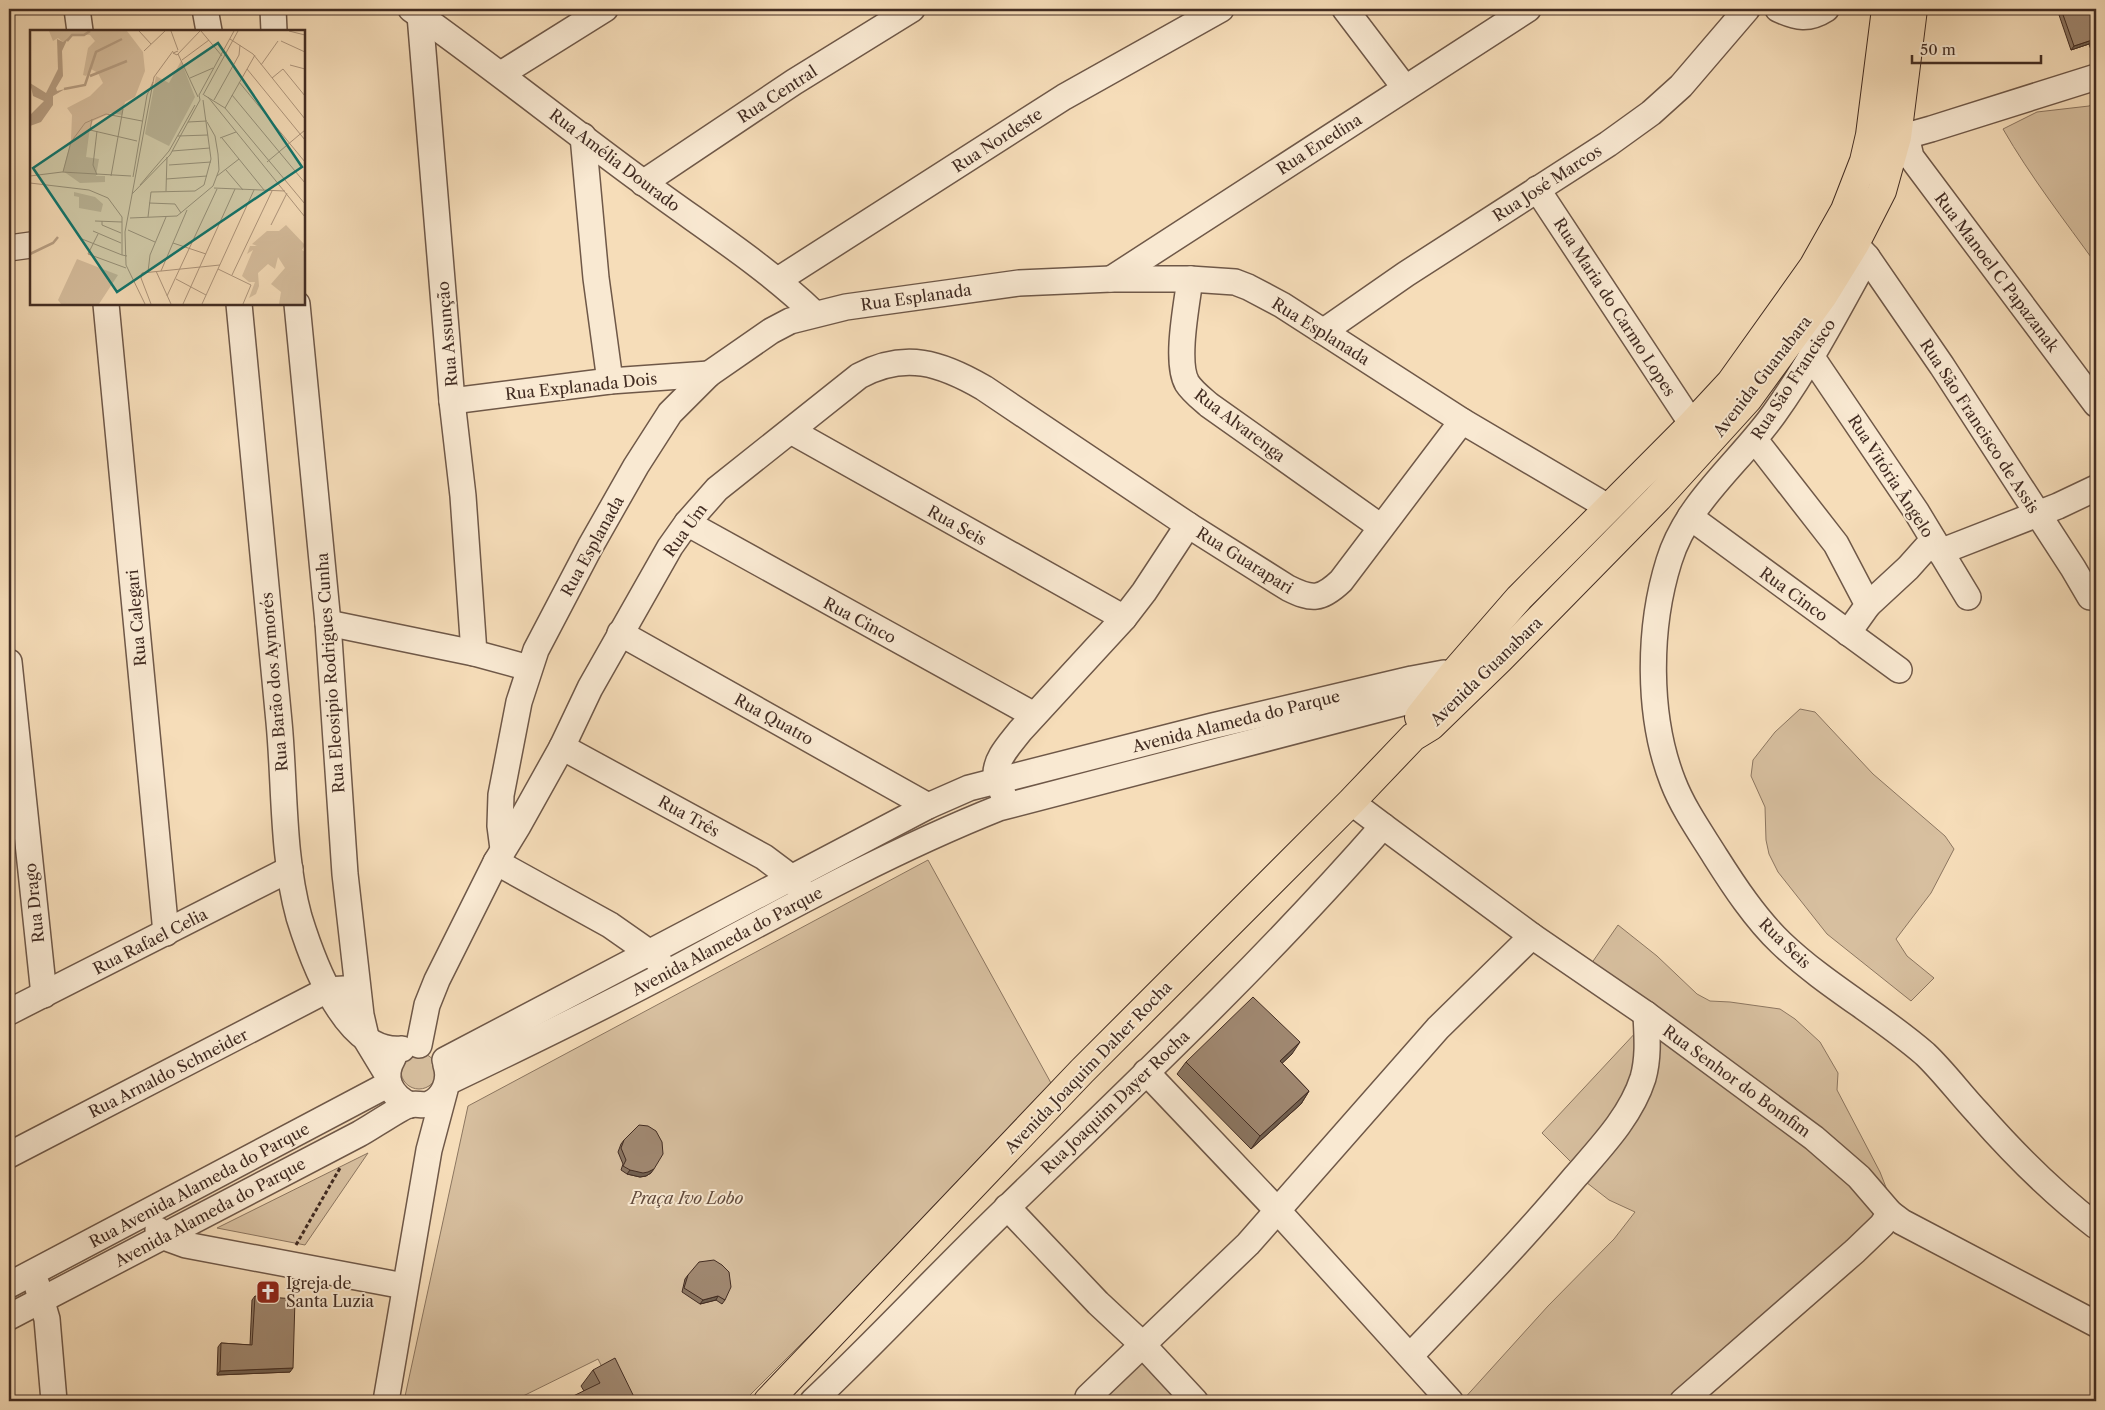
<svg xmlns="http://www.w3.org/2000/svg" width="2105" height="1410" font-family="'Libre Caslon Text',serif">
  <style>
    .green { fill: #d7bf9f; stroke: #8c7660 }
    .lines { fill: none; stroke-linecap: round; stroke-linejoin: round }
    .minor-casing { stroke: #6f5848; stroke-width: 28 }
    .major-casing { stroke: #422c22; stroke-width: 30 }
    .path { stroke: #422c22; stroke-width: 3; stroke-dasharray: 4 2.5; stroke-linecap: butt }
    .minor { stroke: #f9e9d2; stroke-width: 25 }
    .major { stroke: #f6ddb9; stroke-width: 28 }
    .wall { fill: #8a7561; stroke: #422c22 }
    .shaded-wall { fill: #705f4f; stroke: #422c22 }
    .building { fill: #a08871; stroke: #422c22 }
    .labels { text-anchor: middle; stroke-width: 4; stroke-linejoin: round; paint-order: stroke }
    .street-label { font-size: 16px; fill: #422c22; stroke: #f9e9d2 }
    .park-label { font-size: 16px; font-style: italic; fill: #60493b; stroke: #f9e9d2 }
    .poi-label { font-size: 16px; fill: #422c22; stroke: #f9e9d2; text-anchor: start }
    .inset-river { fill: none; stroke: #b9a186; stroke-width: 2.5 }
    .inset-road { fill: none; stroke: #ae967d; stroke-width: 1 }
    .view { fill: #0f766e; fill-opacity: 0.15; stroke: #0f766e; stroke-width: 2.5 }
    .inset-edge { fill: none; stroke: #422c22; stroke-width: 2.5 }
  </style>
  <rect width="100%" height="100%" fill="#f6ddb9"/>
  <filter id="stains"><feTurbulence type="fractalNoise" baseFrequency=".004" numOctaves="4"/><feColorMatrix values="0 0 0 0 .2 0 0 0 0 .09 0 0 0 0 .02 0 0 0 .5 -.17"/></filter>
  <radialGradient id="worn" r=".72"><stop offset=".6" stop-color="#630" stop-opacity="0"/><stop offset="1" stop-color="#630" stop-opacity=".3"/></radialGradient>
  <g class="green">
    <path d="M2096,102V264C2065,221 2030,176 2003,129L2037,112L2089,106Z"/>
    <path d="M1800,709L1815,712L1873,774L1945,836L1954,849L1931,893L1896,939L1907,956L1934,978L1911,1001L1827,934L1778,872L1769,854L1766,840L1765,807L1751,776L1753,760L1775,732Z"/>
    <path d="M928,860L1051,1083L814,1331L744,1401H619L598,1359L513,1401H404L468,1106Z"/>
    <path d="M1618,925L1657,956L1697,994L1710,1001L1730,1002L1780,1009L1795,1019L1820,1042L1838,1073L1837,1090L1880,1172L1889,1195L1884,1229L1687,1401H1462L1548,1306L1614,1239L1635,1212L1609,1200L1582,1179L1573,1164L1542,1133L1652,1015L1589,967Z"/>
    <circle cx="419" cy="1071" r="18"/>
    <path d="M368,1153L305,1245L217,1228Z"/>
    <path d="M1131,1353L1194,1401H1083Z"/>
  </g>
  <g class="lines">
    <g class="minor-casing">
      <g id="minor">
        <path d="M77,9L80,31"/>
        <path d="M205,9L209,31"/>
        <path d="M273,9L274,31"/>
        <path d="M411,9C490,65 566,126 644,183C702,226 763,264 815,314"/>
        <path d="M1345,9L1405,88"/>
        <path d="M1778,9C1797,18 1809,20 1826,9"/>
        <path d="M420,15L452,401L463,496L474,653"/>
        <path d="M501,74L605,9"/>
        <path d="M583,136L596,278L610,381"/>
        <path d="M1890,136H1906L1931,129L2096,77"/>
        <path d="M1906,136L1911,157L2096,404"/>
        <path d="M643,183L794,82L912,9"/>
        <path d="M1537,189L1692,424"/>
        <path d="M1839,233L1855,244L1867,257C1838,310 1809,365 1774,414C1739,463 1687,502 1669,561C1648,628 1647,716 1673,782C1683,808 1700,832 1715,856C1734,886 1755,918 1781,943C1825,985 1879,1014 1925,1054C1944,1072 1960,1094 1978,1113C2014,1154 2053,1193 2096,1226"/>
        <path d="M9,248L31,245"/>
        <path d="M1867,257L1942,366L2073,568L2090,597"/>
        <path d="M1111,279L1528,9"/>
        <path d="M1190,279C1187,303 1175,362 1187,383C1192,391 1201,398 1209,405L1381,527"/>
        <path d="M778,280L1064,97L1221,9"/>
        <path d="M106,304L166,933"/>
        <path d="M239,304C252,443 266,582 279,722C285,785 282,855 299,917C312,959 345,1055 402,1049"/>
        <path d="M297,304L328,623L345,874L361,1015L367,1041L387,1074"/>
        <path d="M1324,331L1406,274L1608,144L1651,113L1681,86L1747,9"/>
        <path d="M1811,356L1916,511L1968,597"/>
        <path d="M452,401L610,381L709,374"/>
        <path d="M791,431L1124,618"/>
        <path d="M1755,440L1836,544L1868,605L1848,633"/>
        <path d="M1690,517L1899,670"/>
        <path d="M687,523L1034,715"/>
        <path d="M1940,552L2058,506L2096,488"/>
        <path d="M1868,605L1908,568L1933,540"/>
        <path d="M328,623L474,653L529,668"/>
        <path d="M620,633L928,806"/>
        <path d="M9,662L44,995"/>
        <path d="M562,747L764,857L792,878L801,890"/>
        <path d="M1003,794C1001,788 997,781 996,775C995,759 1011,743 1020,731L1124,618L1144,592L1188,525"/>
        <path d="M1383,826L1532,936L1646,1014L1814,1138L1859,1177L1890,1213L1902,1222L2096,1324"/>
        <path d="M503,849L500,826L501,795L519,702L536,650L590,547L636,466L670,413L709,374L722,365L771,331L790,321L846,307L1019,283L1111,279H1190L1235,282L1248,287L1282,305L1462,421L1608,507"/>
        <path d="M496,862L610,925L650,953L660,963"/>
        <path d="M9,1012L290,869"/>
        <path d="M419,1045L427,1005L437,980L496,862L518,826L562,747L590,688L670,547L687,523L717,489L859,376C905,351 941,363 984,388L1188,525L1288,588C1312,600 1321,600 1341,581L1462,421"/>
        <path d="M393,1058C381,1078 391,1096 410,1105"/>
        <path d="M445,1060L928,806L969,788L1212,726L1412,679L1444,673L1467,681"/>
        <path d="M1146,1072L1277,1210L1450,1401"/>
        <path d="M448,1082C523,1046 598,1010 671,971C779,913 886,853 999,808L1410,701L1433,699L1446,705"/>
        <path d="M9,1155L327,990L344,989"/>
        <path d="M1007,1207L1098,1303L1142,1344L1195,1401"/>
        <path d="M158,1230L164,1237L186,1245L404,1286"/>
        <path d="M9,1285L389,1084"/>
        <path d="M37,1285L47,1319L54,1401"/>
        <path d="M9,1317L359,1134C369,1129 402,1106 410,1105C416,1103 422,1106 429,1104C444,1098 451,1080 446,1065"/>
        <path d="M1411,1355C1467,1297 1523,1239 1575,1177C1601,1147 1631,1116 1643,1078C1649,1057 1647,1035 1646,1014"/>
        <path d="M1088,1397L1248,1244L1438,1028L1532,936"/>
        <path d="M386,1401L429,1150L445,1090"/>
        <path d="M813,1401C880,1338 942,1270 1009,1206C1137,1082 1266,960 1383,826L1351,802"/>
        <path d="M1683,1401L1855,1251L1882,1225L1890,1213"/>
      </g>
    </g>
    <g class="major-casing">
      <g id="major">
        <path d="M1419,717L1452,675L1519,598L1692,424L1731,382L1813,267L1845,210L1864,161L1870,135L1886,9"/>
        <path d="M768,1401L1082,1071L1351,802L1413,737L1431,726L1500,659L1658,498L1748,399L1823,296L1855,244L1882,191L1897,137L1913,9"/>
      </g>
    </g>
    <path class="path" d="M296,1245L340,1168"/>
    <use href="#minor" class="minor"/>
    <use href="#major" class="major"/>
  </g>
  <g class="wall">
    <path d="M2059,9H2095L2096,12V48L2091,50L2089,44L2071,50L2058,12Z"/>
    <path d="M1292,1054L1282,1063L1309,1091L1301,1104L1251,1149L1177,1074L1186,1062Z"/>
    <path d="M624,1140L651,1173L646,1176L640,1177L627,1174L621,1170L623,1164L618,1152L621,1144Z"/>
    <path d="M688,1275L725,1300L722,1304L716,1300L700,1304L682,1292L685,1279Z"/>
    <path d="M255,1296L290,1372L217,1375L218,1347L221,1343L250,1345L252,1300Z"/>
    <path d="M593,1370L636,1401L584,1391L581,1386Z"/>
  </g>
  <g class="shaded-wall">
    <path d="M2092,40L2089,44L2071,50L2074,46Z"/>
    <path d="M2096,45V48L2091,50L2094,46Z"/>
    <path d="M1300,1042L1292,1054L1272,1073L1280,1061Z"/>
    <path d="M1309,1091L1301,1104L1251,1149L1260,1136Z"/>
    <path d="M654,1169L651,1173L646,1176L640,1177L627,1174L630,1170Z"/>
    <path d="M718,1296L716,1300L700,1304L703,1300Z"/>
    <path d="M293,1368L290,1372L217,1375L220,1371Z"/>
  </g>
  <g class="building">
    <path d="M2061,9H2095L2096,12V45L2094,46L2092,40L2074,46Z"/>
    <path d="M1253,997L1300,1042L1280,1061L1309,1091L1260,1136L1186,1062Z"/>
    <path d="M639,1125L648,1126L656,1131L662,1142L663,1154L654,1169L648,1172L643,1173L630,1170L623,1166L626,1160L621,1148L624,1140Z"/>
    <path d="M714,1260L722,1265L729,1272L731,1287L725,1300L718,1296L703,1300L684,1288L688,1275L699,1262Z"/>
    <path d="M255,1296L295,1299L293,1368L220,1371L221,1343L252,1345Z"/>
    <path d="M615,1358L636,1401H563L600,1383L593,1370Z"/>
  </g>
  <defs>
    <g id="church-square" transform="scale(1.25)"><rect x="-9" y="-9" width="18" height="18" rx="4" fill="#8f2418" stroke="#f9e9d2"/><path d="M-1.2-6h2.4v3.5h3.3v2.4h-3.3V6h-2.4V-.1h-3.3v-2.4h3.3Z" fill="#fff"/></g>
  </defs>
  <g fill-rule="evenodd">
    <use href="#church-square" x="268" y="1292"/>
  </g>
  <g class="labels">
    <g class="street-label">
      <text transform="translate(777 94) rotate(-33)" y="6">Rua Central</text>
      <text transform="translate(997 140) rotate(-33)" y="6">Rua Nordeste</text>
      <text transform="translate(1319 144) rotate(-33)" y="6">Rua Enedina</text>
      <text transform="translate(615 160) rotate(37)" y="6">Rua Amélia Dourado</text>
      <text transform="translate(1547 183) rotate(-33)" y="6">Rua José Marcos</text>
      <text transform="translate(1997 272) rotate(53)" y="6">Rua Manoel C Papazanak</text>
      <text transform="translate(916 297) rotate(-8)" y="6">Rua Esplanada</text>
      <text transform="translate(1615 307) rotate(57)" y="6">Rua Maria do Carmo Lopes</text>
      <text transform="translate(1321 331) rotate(32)" y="6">Rua Esplanada</text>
      <text transform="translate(447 334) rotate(-95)" y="6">Rua Assunção</text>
      <text transform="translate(1762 376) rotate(-52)" y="6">Avenida Guanabara</text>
      <text transform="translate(1793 379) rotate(-57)" y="6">Rua São Francisco</text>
      <text transform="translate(581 386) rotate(-6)" y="6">Rua Explanada Dois</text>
      <text transform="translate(1240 425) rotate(37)" y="6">Rua Alvarenga</text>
      <text transform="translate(1980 426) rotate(57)" y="6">Rua São Francisco de Assis</text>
      <text transform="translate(1891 476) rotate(57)" y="6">Rua Vitória Ângelo</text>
      <text transform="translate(957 525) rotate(29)" y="6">Rua Seis</text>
      <text transform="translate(685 530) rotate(-54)" y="6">Rua Um</text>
      <text transform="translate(592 546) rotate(-61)" y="6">Rua Esplanada</text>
      <text transform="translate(1245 560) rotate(32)" y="6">Rua Guarapari</text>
      <text transform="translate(1794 594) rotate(36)" y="6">Rua Cinco</text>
      <text transform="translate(136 618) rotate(-95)" y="6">Rua Calegari</text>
      <text transform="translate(860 620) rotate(28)" y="6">Rua Cinco</text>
      <text transform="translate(1486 671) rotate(-44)" y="6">Avenida Guanabara</text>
      <text transform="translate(330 673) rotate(-94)" y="6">Rua Eleosipio Rodrigues Cunha</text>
      <text transform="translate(274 682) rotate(-95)" y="6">Rua Barão dos Aymorés</text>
      <text transform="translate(774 719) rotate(29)" y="6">Rua Quatro</text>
      <text transform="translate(1236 721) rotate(-14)" y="6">Avenida Alameda do Parque</text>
      <text transform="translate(689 816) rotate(29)" y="6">Rua Três</text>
      <text transform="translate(34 903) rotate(-96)" y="6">Rua Drago</text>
      <text transform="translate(150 941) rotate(-27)" y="6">Rua Rafael Celia</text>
      <text transform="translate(727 941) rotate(-28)" y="6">Avenida Alameda do Parque</text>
      <text transform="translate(1785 943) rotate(44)" y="6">Rua Seis</text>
      <text transform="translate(1088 1067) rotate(-46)" y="6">Avenida Joaquim Daher Rocha</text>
      <text transform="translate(168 1073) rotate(-27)" y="6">Rua Arnaldo Schneider</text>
      <text transform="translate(1737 1081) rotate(36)" y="6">Rua Senhor do Bomfim</text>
      <text transform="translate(1115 1102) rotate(-44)" y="6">Rua Joaquim Dayer Rocha</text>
      <text transform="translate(199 1185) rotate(-28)" y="6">Rua Avenida Alameda do Parque</text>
      <text transform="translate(210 1212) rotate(-28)" y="6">Avenida Alameda do Parque</text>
    </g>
    <g class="park-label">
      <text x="687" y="1204">Praça Ivo Lobo</text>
    </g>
    <g class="poi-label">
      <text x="286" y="1289">Igreja de<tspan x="286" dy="18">Santa Luzia</tspan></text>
    </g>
  </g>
  <g transform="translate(30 30)">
    <rect width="275" height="275" fill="#f6ddb9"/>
    <path d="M19,1H97L113,22L115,41L105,67L95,72L92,85L81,83L63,91L60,97L56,127L69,129L66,146H75V152L50,153L33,141L41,110L42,85L37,78L60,66L73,53L68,43L61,39L56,46L53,45L58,18L65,11L60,5L46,4L33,12L28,8L23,11ZM151,31L165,67L139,116L115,104L126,46L139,53ZM44,162L65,167L73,174L71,182L49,178V167L44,166ZM256,195L275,215L272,220L275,222V274H249L251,262L241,254L255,238L248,227L245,239L238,234L228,243L229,256L226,264L219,268L225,252H219L212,246L223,220L217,224L220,216H227L222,214L237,201H249ZM47,229L88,245L69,274H31L28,270Z" fill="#d7bf9f"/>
    <path d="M38,8L32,21L33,46L26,58L27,61L35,59L23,66V75L11,92L0,96V85L14,71L3,66L0,53L16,63L28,39L27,9L33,12Z" fill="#b9a186"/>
    <path class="inset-river" d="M37,11L42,5H54L60,1M60,46L97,31M34,59L55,55L66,22L92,9M0,224L23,213L28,207"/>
    <path class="inset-road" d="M109,1L121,14M141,1L148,20M171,1L192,26M259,1L275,5M200,9L223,24L275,89M251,11L275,22M114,21L135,1M148,21L143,23L147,25L170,1M148,24L168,67M152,30L179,10M231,35L248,11M260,35L275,39M217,39L275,110M160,48L183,38M242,48L253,39L275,66M209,52L275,132M173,65L208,1M174,65L195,78L275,174M202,65L275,153M178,67L275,187M170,70L169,65L204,1M184,70L209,25L210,15M195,78L225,25M62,89L60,100L107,111M158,92L177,91M148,106L178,105M190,108L206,102M192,108L234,160M142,121L180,118M237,132L275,100M139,135L181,132M196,140L213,160M33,142L41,112L55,93L76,84L112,91M67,145L63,135L67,101M0,146L32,142L101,146M81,146L93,79M187,146L209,129M103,147L117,65L123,52M136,149L177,146M0,153L59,160L78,168L92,187V225L97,226M110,155L139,121L165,75M184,158L255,161M136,161L137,127M102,164L140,125L170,70M119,173L145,174L151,183M118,187L121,162L165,161L174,155L181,129L173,70M100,188L147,186L183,156L189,140L188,124L185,106L177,92M65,191L92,192M72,191V195L91,203M241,195L257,163M98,200L125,212M63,201L91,213M68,204L58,224L96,238M52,209L92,225M143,213L176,224M188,239L221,255L213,274M126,241L141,274M131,241L157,180M118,242L120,225L136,187M202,245L242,161M146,249L176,265M137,266L187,159M115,274L96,235L95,202L124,47L143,21M121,274L111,248L112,243L190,235M153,274L205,159M172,274L224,160"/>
    <path class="view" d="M188,13L272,137L87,262L3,138Z"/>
    <rect width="275" height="275" class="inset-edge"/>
  </g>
  <rect width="2105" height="1410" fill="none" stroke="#f6ddb9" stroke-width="30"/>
  <rect x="10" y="10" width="2085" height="1390" fill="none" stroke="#422c22" stroke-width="2.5"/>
  <rect x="15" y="15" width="2075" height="1380" fill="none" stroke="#422c22"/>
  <path d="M1912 55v8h129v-8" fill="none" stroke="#422c22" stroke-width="2.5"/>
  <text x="1920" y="55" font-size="15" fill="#422c22" stroke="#f9e9d2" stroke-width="4" paint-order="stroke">50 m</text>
  <rect width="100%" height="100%" filter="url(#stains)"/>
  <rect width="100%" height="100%" fill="url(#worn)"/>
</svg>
